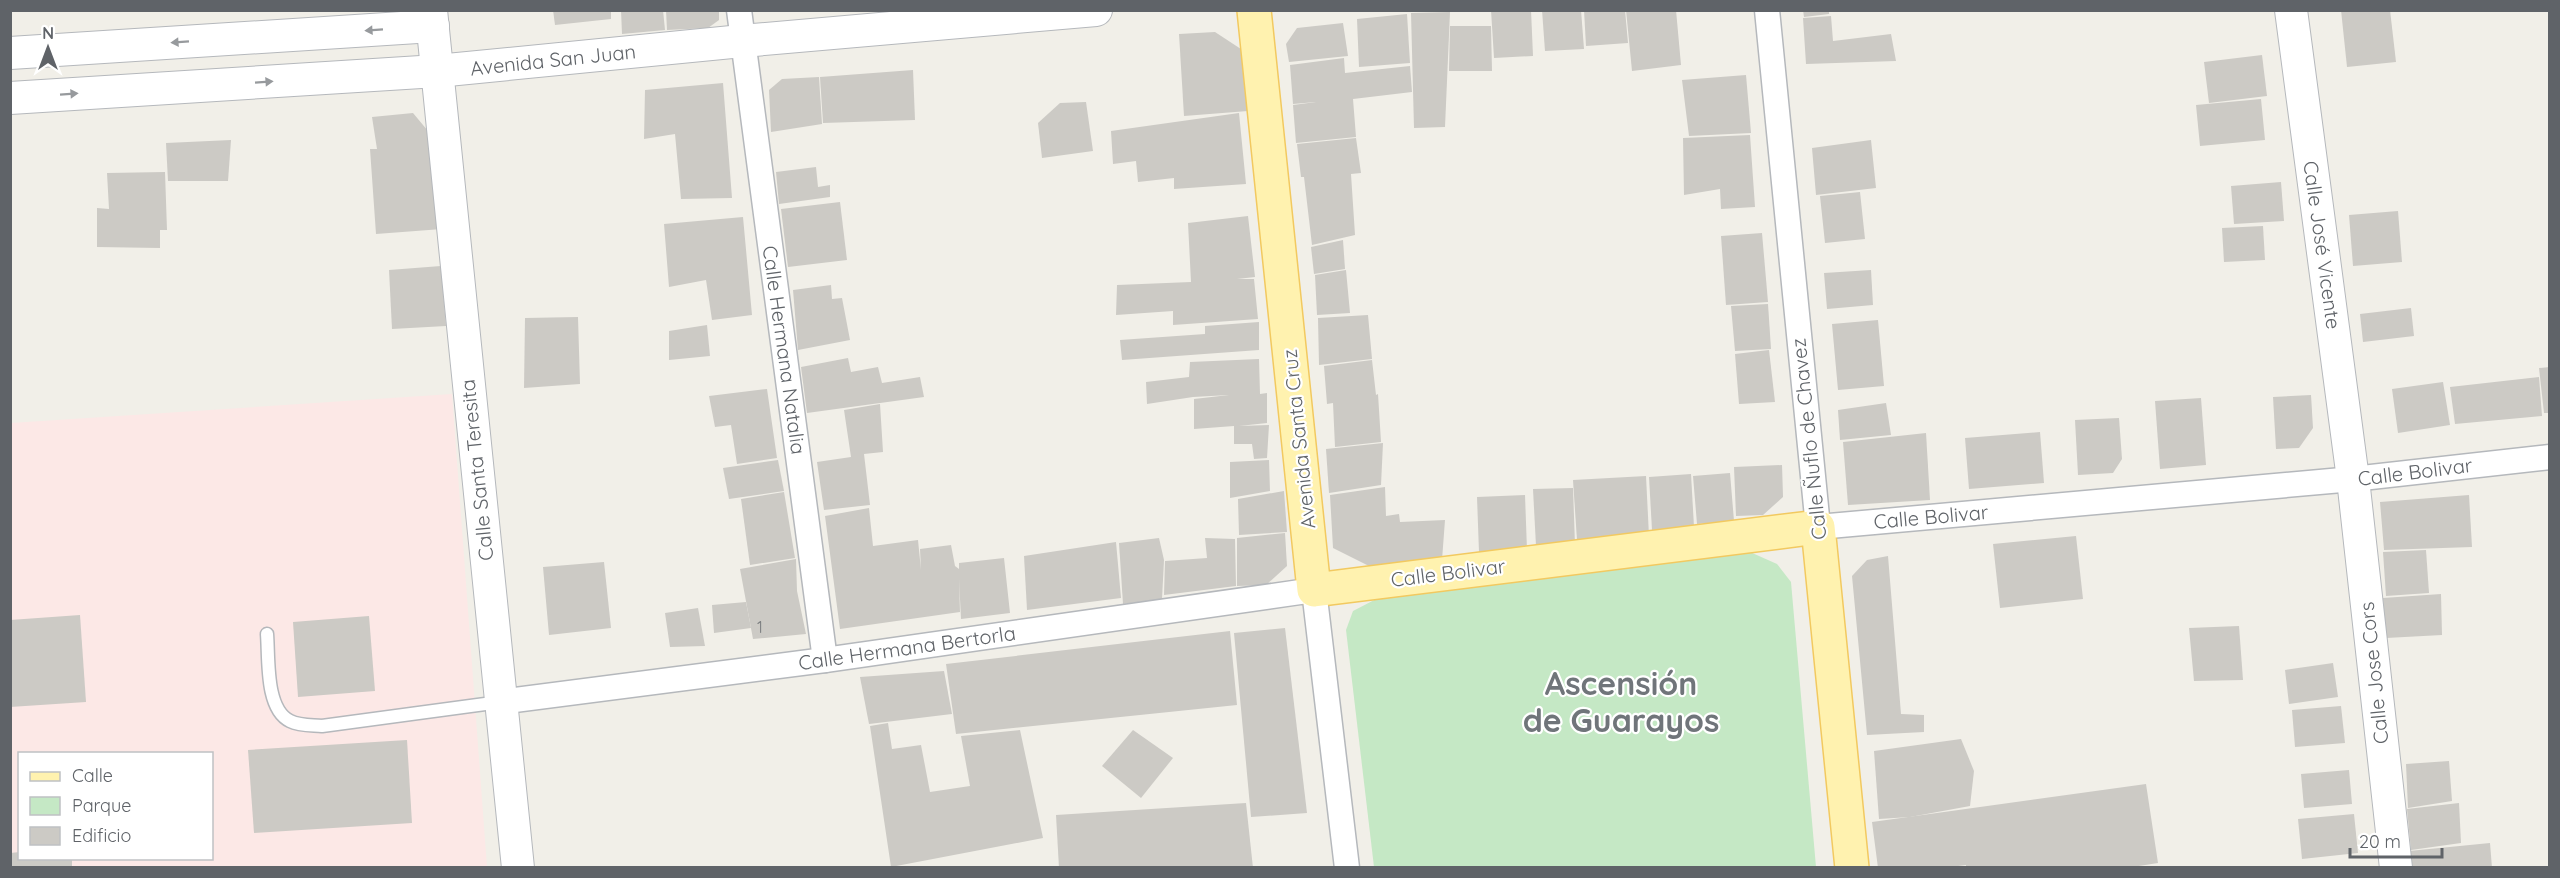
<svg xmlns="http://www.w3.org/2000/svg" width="2560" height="878" font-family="Quicksand,sans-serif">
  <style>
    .medical { fill: #fce8e6; fill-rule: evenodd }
    .green { fill: #c5e8c5 }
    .building { fill: #cccac5 }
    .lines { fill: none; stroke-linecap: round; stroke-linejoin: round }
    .service-casing { stroke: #b5b8bc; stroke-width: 15 }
    .minor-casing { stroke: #b5b8bc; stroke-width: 27 }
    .tertiary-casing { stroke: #b5b8bc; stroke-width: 34 }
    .primary-casing { stroke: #f2c960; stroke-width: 36 }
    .service { stroke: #fff; stroke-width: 12 }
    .minor { stroke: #fff; stroke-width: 24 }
    .tertiary { stroke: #fff; stroke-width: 32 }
    .primary { stroke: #fff2af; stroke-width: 33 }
    .oneway { fill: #979a9d }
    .labels { text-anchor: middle; stroke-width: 4.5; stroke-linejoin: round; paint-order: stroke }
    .number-label { font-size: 16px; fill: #7a7d7f }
    .street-label { font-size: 20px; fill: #5f6368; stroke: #fff }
    .town-label { font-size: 32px; font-weight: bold; fill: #70757a; stroke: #fff }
  </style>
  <rect width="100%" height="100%" fill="#f1efe8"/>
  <path class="medical" d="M452,394L487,867L11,868V423ZM20,754H212V858H20Z"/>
  <path class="green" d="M1750,552L1777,564L1791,582L1816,867H1374L1346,630L1353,611L1382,596Z"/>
  <g class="building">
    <path d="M553,10H611V19L555,25Z"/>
    <path d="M621,10H663L665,30L622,34Z"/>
    <path d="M666,10H719V20L708,28L667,30Z"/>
    <path d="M1491,10H1531L1533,56L1494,58Z"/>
    <path d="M1542,10H1581L1584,49L1545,51Z"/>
    <path d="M1584,10H1625L1628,43L1586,46Z"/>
    <path d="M1626,10H1676L1681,65L1632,71Z"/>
    <path d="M1803,10H1829V14L1804,17Z"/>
    <path d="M2341,10H2390L2396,62L2347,67Z"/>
    <path d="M1450,12L1445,127L1414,128L1411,13Z"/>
    <path d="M1407,14L1410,63L1359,67L1357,19Z"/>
    <path d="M1831,16L1833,41L1891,34L1896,61L1806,64L1803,18Z"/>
    <path d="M1343,23L1348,56L1289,62L1286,44L1297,28Z"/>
    <path d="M1450,26H1491L1492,71H1449Z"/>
    <path d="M1215,32L1247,53L1248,111L1184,116L1179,34Z"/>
    <path d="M2262,55L2267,96L2209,103L2204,62Z"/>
    <path d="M1344,58L1345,73L1410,66L1412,92L1353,99L1356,137L1296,143L1293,105L1316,102L1293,104L1290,65Z"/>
    <path d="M913,70L915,120L823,123L820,77Z"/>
    <path d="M1746,75L1751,133L1689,136L1682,80Z"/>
    <path d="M819,77L822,124L771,132L769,90L782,79Z"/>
    <path d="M723,83L732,198L681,199L675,134L644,139L645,90Z"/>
    <path d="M2261,99L2265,140L2200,146L2196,105Z"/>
    <path d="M1086,102L1093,151L1042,158L1038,123L1060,103Z"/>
    <path d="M413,113L433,137L442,229L376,234L370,149H377L372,117Z"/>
    <path d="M1239,113L1246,184L1174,189V178L1138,182L1136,161L1113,164L1111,131Z"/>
    <path d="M1750,135L1755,207L1721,209L1720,189L1684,195L1683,138Z"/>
    <path d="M1356,138L1361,173L1351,174L1355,235L1312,245L1304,177H1301L1297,144Z"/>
    <path d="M231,140L228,181H168L166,143Z"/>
    <path d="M1871,140L1876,188L1816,195L1812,148Z"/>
    <path d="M816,167L818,187L830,185V197L779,204L776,172Z"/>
    <path d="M165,172L167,230H160V248L97,247V208L109,209L107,173Z"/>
    <path d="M2281,182L2284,221L2234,224L2231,186Z"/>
    <path d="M1860,192L1865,239L1825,243L1820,196Z"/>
    <path d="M840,202L847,260L788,267L781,209Z"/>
    <path d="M2398,211L2402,262L2353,266L2349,215Z"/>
    <path d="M1248,216L1255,277L1237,279H1254L1258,319L1173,325V311L1116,315L1117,285L1191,282L1188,223Z"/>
    <path d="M743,217L752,315L712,320L706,280L669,287L664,224Z"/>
    <path d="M2263,226L2265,260L2224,262L2222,228Z"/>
    <path d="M1762,233L1768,302L1726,305L1721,236Z"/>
    <path d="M1343,240L1345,269L1314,274L1311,247Z"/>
    <path d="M441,266L446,326L392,329L389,270Z"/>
    <path d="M1346,270L1350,313L1317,315L1315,275Z"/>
    <path d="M1871,270L1873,305L1827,309L1824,273Z"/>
    <path d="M831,285L832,299L842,298L850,340L798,350L793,290Z"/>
    <path d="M1768,304L1771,349L1735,351L1731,306Z"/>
    <path d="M2411,308L2414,336L2363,342L2360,314Z"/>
    <path d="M1368,315L1372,359L1319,365L1318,318Z"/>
    <path d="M578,317L580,384L524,388L525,318Z"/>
    <path d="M1878,320L1884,386L1838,390L1832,324Z"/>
    <path d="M1259,322V350L1122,360L1120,340L1205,334V326Z"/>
    <path d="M707,325L710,356L669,360V331Z"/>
    <path d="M1769,350L1775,402L1739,404L1735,354Z"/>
    <path d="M848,358L851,372L878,367L882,383L920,377L924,397L807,413L801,367Z"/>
    <path d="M1259,359L1260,394L1267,393V423L1239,426L1269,425L1267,458L1254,459L1252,444H1234V426L1194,429V399L1229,395L1193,397L1147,404L1146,382L1189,377L1190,362Z"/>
    <path d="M1372,360L1376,395L1378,394L1381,442L1335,447L1333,403L1327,404L1324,366Z"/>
    <path d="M2550,367V413H2544L2539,368Z"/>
    <path d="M2539,377L2542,416L2455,424L2450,387Z"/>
    <path d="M2443,382L2450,425L2398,433L2392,389Z"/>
    <path d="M767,389L777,458L737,464L731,425L715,427L709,396Z"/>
    <path d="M2311,395L2313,428L2299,448L2276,449L2273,397Z"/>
    <path d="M2201,398L2206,465L2160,469L2155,401Z"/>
    <path d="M1886,403L1891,435L1840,440L1838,410Z"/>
    <path d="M880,404L883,452L864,454L870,505L824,510L817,462L851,457L844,410Z"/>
    <path d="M2119,418L2122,459L2113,473L2078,475L2075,420Z"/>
    <path d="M2040,432L2044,483L1969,489L1965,438Z"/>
    <path d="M1926,433L1930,500L1848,505L1843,442Z"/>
    <path d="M1383,443L1381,485L1329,493L1326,449Z"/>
    <path d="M778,460L784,491L729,499L723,468Z"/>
    <path d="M1269,460L1270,491L1230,498V462Z"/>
    <path d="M1782,465L1783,497L1763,515L1736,516L1734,467Z"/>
    <path d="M1730,473L1734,521L1697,524L1693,476Z"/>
    <path d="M1691,474L1694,527L1652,530L1649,477Z"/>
    <path d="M1646,476L1649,536L1577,540L1573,480Z"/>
    <path d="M1385,487L1386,516L1399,514L1400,522L1445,520L1442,560L1373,568L1333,548L1330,495Z"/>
    <path d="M1573,488L1575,545L1536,546L1533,489Z"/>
    <path d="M1284,491L1287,532L1239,535L1238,499Z"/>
    <path d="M784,492L795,558L750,565L741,499Z"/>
    <path d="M1525,495L1527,550L1479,552L1477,497Z"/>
    <path d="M2469,495L2472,547L2384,550L2380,502Z"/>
    <path d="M869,508L873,546L918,540L921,570L920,549L951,545L955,566L959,569V563L1004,558L1010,613L961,619L959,579L960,612L840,629L825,516Z"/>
    <path d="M1285,533L1287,566L1266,585L1237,586V538Z"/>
    <path d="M2076,536L2083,599L2000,608L1993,544Z"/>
    <path d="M1159,538L1164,560L1162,599L1123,604L1119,543Z"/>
    <path d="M1205,538L1235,539L1236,586L1164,595L1165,561L1207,558Z"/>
    <path d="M1116,542L1121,598L1027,610L1024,556Z"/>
    <path d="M2426,550L2429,593L2386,596L2383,552Z"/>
    <path d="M1888,556L1901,714L1924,715V732L1867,735L1852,576L1867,560Z"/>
    <path d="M796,559L797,591L806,634L753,639L740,569Z"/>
    <path d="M604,562L611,628L549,635L543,567Z"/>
    <path d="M2441,594L2442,635L2386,638L2383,598Z"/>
    <path d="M746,602L751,628L714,633L712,605Z"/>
    <path d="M698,608L705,646L670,647L665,613Z"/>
    <path d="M80,615L86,702L10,707V620Z"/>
    <path d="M369,616L375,691L298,697L293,622Z"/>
    <path d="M2239,626L2243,680L2194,681L2189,628Z"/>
    <path d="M1285,628L1307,813L1251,817L1234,633Z"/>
    <path d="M1230,631L1237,705L956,734L946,664Z"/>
    <path d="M2333,663L2338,697L2289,704L2285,670Z"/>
    <path d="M944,671L952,714L869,724L860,677Z"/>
    <path d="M2341,706L2345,743L2295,747L2292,710Z"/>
    <path d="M888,723L892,749L921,745L930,792L970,786L961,736L1020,730L1043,838L891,867L870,726Z"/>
    <path d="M1133,730L1173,758L1141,798L1102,766Z"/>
    <path d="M1961,739L1974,771L1970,806L1910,817L1879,819L1874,751Z"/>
    <path d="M407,740L412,823L254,833L248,750Z"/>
    <path d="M2449,761L2452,801L2408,808L2406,764Z"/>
    <path d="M2349,770L2352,804L2304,808L2301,774Z"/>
    <path d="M2146,784L2158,863L2126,868H1966V865L1943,868H1878L1872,822Z"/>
    <path d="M1246,803L1253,868H1059L1056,815Z"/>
    <path d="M2459,803L2461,843L2411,850L2407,809Z"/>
    <path d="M2354,814L2358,853L2302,859L2298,819Z"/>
    <path d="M2490,843L2492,868H2410L2409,851Z"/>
    <path d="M20,852V858H72V868H10V853Z"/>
  </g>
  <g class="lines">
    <g class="service-casing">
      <path id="service" d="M267,634C269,658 265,709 290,721C300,726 312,725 322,726L500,702"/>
    </g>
    <g class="minor-casing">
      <g id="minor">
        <path d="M739,10L825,660"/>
        <path d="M1767,10L1818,527L2353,479L2550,457"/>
        <path d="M500,702L825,660L1314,590L1347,868"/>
      </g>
    </g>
    <g class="tertiary-casing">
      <g id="tertiary">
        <path d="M431,10L518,868"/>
        <path d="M2291,10L2353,479L2396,868"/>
        <path d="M10,53L433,26"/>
        <path d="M10,98L437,71L742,41L1096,10"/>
      </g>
    </g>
    <g class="primary-casing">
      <path id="primary" d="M1254,10L1314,590L1818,527L1852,868"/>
    </g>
    <use href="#service" class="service"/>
    <use href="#minor" class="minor"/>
    <use href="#tertiary" class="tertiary"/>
    <use href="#primary" class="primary"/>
  </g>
  <defs><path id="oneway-solid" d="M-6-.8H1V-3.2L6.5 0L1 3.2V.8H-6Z" transform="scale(1.5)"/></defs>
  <g class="oneway">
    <use href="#oneway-solid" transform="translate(374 30) rotate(176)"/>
    <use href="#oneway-solid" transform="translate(180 42) rotate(176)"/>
    <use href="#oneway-solid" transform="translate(264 82) rotate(-4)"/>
    <use href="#oneway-solid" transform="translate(69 94) rotate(-4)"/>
  </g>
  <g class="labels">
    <g class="number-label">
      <text x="760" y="633">1</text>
    </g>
    <g class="street-label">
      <text transform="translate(553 60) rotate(-6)" y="7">Avenida San Juan</text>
      <text transform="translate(2322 245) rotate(82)" y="7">Calle José Vicente</text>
      <text transform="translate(784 350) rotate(82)" y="7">Calle Hermana Natalia</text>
      <text transform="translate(1299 439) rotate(-96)" y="7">Avenida Santa Cruz</text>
      <text transform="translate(1809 439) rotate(-96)" y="7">Calle Ñuflo de Chavez</text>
      <text transform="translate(477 470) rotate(-96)" y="7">Calle Santa Teresita</text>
      <text transform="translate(2415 472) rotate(-7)" y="7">Calle Bolivar</text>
      <text transform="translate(1931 517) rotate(-5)" y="7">Calle Bolivar</text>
      <text transform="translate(1448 573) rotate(-7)" y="7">Calle Bolivar</text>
      <text transform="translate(907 648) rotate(-8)" y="7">Calle Hermana Bertorla</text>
      <text transform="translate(2374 673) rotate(-96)" y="7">Calle Jose Cors</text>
    </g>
    <g class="town-label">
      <text x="1621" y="695">Ascensión<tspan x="1621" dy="37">de Guarayos</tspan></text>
    </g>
  </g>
  <rect width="2560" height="878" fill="none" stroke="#5f6368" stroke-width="24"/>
  <rect x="18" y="752" width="195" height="108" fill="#ffffff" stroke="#bfc1c3" stroke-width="1.5"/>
  <rect x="30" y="772" width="30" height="9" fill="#fff2af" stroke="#bfc1c3" stroke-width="1.5"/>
  <text x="72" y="782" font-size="18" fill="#5f6368">Calle</text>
  <rect x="30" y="797" width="30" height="18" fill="#c5e8c5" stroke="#bfc1c3" stroke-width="1.5"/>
  <text x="72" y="812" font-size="18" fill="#5f6368">Parque</text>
  <rect x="30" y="827" width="30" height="18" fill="#cccac5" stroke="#bfc1c3" stroke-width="1.5"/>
  <text x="72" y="842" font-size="18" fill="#5f6368">Edificio</text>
  <g transform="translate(48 48)" stroke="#ffffff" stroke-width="4.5" paint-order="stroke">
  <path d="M0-4.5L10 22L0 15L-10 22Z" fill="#5f6368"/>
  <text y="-9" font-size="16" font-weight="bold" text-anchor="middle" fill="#5f6368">N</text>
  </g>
  <path d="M2350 848v9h92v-9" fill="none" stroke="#5f6368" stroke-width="3"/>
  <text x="2359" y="848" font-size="18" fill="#5f6368" stroke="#ffffff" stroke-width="4.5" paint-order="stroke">20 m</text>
</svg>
